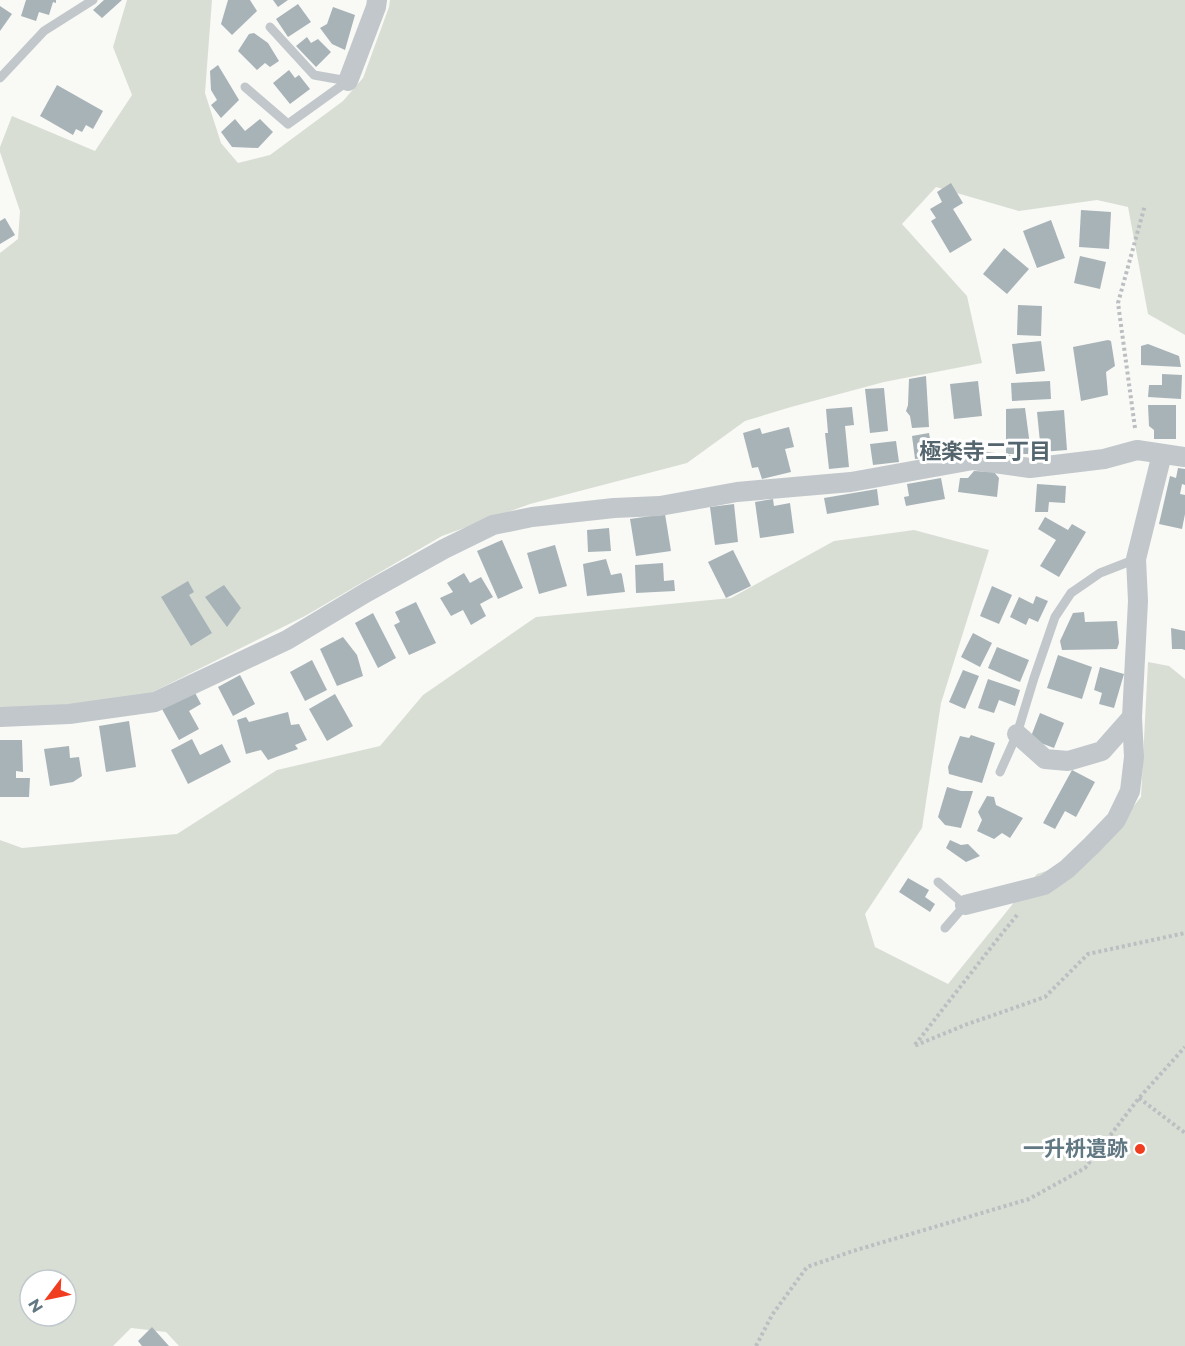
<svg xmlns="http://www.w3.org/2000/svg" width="1185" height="1346" font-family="Montserrat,'Noto Sans JP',sans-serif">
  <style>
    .green { fill: #d9ded5; fill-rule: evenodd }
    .building { fill: #a8b3b8 }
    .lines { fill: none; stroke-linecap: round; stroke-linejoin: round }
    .path { stroke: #bbbfc2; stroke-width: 4; stroke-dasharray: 3 3; stroke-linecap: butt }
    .lane { stroke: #c1c7ca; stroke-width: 9 }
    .street { stroke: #c1c7ca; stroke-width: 20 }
    .poi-dot { fill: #f03c1f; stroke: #fff; stroke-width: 2 }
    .labels { text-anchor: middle; stroke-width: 6; stroke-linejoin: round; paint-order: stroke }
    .poi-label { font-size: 21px; font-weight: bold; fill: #617883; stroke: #fff; text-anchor: end }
    .neighbourhood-label { font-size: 22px; font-weight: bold; fill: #54656e; stroke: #fff }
  </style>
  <rect width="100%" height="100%" fill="#f9f9f6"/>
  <g class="green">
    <path d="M127,0H212L205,93L221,143L238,163L270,155L343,101L363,78L389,7L390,0H1185V335L1148,314L1128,207L1097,200L1019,211L936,187L902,224L967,296L982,363L884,382L791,407L745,421L687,463L530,504L442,536L305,616L147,695L0,727V253L18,239L20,211L0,152V147L12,116L95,151L132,95L113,47Z"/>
    <path d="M914,530L989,550L941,703L922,828L865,914L875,947L948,984L1037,874L1093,856L1141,797L1148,662L1169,666L1185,679V1346H179L166,1332L131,1328L113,1346H0V840L22,848L177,834L277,770L380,746L423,695L536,617L731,598L834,541ZM30,1280H66V1316H30Z"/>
  </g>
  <g class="building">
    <path d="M26,0H56V3L53,2L49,15L39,12L36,21L21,16Z"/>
    <path d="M104,0H122L102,18L93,10Z"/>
    <path d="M228,0H250L257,11L232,35L221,24Z"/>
    <path d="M273,0H288L278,7Z"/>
    <path d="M298,4L311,22L288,37L276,19Z"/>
    <path d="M0,6L12,14L0,31Z"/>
    <path d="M333,7L355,15L345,50L332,44L320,28L327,24Z"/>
    <path d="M254,33L268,43L279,61L270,67L265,63L257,70L238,51L249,34Z"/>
    <path d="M307,37L311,43L318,39L331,52L316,67L296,46Z"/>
    <path d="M218,65L239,100L221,118L211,105L217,100L211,90L210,71Z"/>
    <path d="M289,70L295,78L299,75L310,89L290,104L273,83Z"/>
    <path d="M57,85L103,111L93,129L86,125L82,132L76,129L73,135L40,116Z"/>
    <path d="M235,119L245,131L260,119L273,132L258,148L232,147L221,132Z"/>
    <path d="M951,183L963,203L953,209L972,240L950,253L931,221L936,218L930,209L942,202L937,192Z"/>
    <path d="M1081,210L1111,212L1109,249L1079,247Z"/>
    <path d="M5,218L15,235L0,244V221Z"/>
    <path d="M1051,220L1065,258L1037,268L1023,231Z"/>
    <path d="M1004,248L1029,269L1007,294L983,274Z"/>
    <path d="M1080,256L1106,262L1100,289L1074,283Z"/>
    <path d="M1018,305L1042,306L1041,336L1017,335Z"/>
    <path d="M1108,340L1111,341L1115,366L1106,372L1108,395L1081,401L1073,347Z"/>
    <path d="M1041,341L1045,371L1016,374L1012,344Z"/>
    <path d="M1148,344L1179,356L1181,367L1141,365V346Z"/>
    <path d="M1162,374L1182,375L1181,399L1148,397L1149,385H1162Z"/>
    <path d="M926,376L929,427L912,428L910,416L906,411L908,405L909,379Z"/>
    <path d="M978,381L982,416L954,419L950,384Z"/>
    <path d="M1050,381L1051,399L1012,401L1011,383Z"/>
    <path d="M884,388L888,431L870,433L865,389Z"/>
    <path d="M1148,405H1176V439H1154V430L1149,426Z"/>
    <path d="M852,407L854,425L845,426L849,467L829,469L825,433H828L826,409Z"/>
    <path d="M1025,408L1029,438L1028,454H1006V409Z"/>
    <path d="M1064,410L1067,450L1041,452L1037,412Z"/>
    <path d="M789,427L794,447L785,449L791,472L762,479L758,467L752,468L743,433L760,428L762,434Z"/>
    <path d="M929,433L933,457L915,459L912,436Z"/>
    <path d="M896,441L899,462L873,465L870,444Z"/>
    <path d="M1178,468L1185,469V485L1182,484L1180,494L1185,495V514L1182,529L1159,524L1170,476L1176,478Z"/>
    <path d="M974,471L994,472L999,478L997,497L958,492L960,478H968Z"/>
    <path d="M941,478L945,499L906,506L904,497L909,496L907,484Z"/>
    <path d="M1037,484L1066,486L1065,503L1049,502L1048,512H1035Z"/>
    <path d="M877,489L879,505L827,514L824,498Z"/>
    <path d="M773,499L774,506L790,503L794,533L760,538L755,502Z"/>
    <path d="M734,504L738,542L715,545L710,507Z"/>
    <path d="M665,514L671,551L636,556L630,519Z"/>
    <path d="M1045,517L1068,530L1072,524L1086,532L1059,577L1040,566L1056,540L1038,529Z"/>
    <path d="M609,528L611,551L588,552L587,530Z"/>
    <path d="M502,540L523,588L498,599L477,551Z"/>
    <path d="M555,545L567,586L539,594L527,553Z"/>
    <path d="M733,550L751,586L726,598L708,562Z"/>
    <path d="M606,559L611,575L621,573L622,575L625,592L587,596L583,564Z"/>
    <path d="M663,563L664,581L674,580L675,591L636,593L635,565Z"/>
    <path d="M464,573L470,583L481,577L493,597L480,604L486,616L471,625L463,610L451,616L440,598L453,592L447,583Z"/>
    <path d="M188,581L194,592L189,595L212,633L191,646L161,597Z"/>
    <path d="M224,585L241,608L227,627L205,597Z"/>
    <path d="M992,586L1012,595L999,624L980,616Z"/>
    <path d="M1036,596L1048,601L1038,622L1029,618L1026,625L1010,617L1019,597L1033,604Z"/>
    <path d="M416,602L436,643L409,655L394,625L400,622L395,612Z"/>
    <path d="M1084,612L1085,622L1117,621L1119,643L1117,649L1062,650L1060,641L1073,613Z"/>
    <path d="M373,613L396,658L378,668L355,623Z"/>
    <path d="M1171,628L1185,631V650L1182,649H1172Z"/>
    <path d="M973,633L992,643L980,667L961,657Z"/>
    <path d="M343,637L357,655L363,676L337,686L320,649Z"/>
    <path d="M997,647L1029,660L1020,682L988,668Z"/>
    <path d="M1058,655L1092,667L1082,699L1047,688Z"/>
    <path d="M312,660L327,690L305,701L290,672Z"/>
    <path d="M1100,667L1124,674L1114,708L1099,704L1102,693L1094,690Z"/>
    <path d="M963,670L979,676L965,709L949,702Z"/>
    <path d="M240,675L255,704L233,716L218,687Z"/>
    <path d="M988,679L1020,690L1015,706L999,700L994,713L978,708Z"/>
    <path d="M194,691L201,704L189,711L199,729L179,740L162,709Z"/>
    <path d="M335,694L353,726L327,741L309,709Z"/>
    <path d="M288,712L291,725L299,724L307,740L295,745L298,749L268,760L261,750L246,754L237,720L246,717L249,722Z"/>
    <path d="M1040,713L1064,723L1054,748L1030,739Z"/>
    <path d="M129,721L136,767L106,772L99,726Z"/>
    <path d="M971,735L995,743L982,783L949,774L948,767L960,736L969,738Z"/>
    <path d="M192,739L200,755L222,744L231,762L188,784L171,750Z"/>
    <path d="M0,740H22L23,772L16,771V778H30L29,797H0Z"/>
    <path d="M69,746L70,758L79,757L82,776L73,782L50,786L44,749Z"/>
    <path d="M1072,770L1095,782L1076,817L1065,811L1055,829L1043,823Z"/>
    <path d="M947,787L961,791H973L961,828L945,825L938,817Z"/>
    <path d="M987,796L994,797L996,805L1023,818L1010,838L1002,833L994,839L977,831L982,820L978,812Z"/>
    <path d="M950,840L961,845L968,844L980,856L966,862L946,848Z"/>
    <path d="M908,878L929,890L925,897L935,904L930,912L899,892Z"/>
    <path d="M152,1327L169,1346H142L138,1341Z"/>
  </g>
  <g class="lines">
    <g class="path">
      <path d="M1135,428L1118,303L1145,205"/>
      <path d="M1017,915L1000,936L914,1046L965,1025L1045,997L1088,954L1185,933"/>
      <path d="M1139,1098L1185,1133"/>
      <path d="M756,1346L772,1315L807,1267L853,1251L1029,1199L1085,1168L1139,1098L1185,1047"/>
    </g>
    <g class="lane">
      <path d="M270,27L314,75L348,81"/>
      <path d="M0,78L44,31L93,0"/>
      <path d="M245,87L288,124L348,81"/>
      <path d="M1000,772L1017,734L1034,678L1055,617L1071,593L1100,573L1136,559"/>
      <path d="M938,882L965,905L945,928"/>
    </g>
    <g class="street">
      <path d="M348,81L376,7L377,0"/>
      <path d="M0,717L69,714L155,702L287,640L367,592L444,549L493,525L532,517L614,508L660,506L737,492L851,482L973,460L1030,468L1104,459L1137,450L1185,457"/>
      <path d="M1017,734L1045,759L1068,761L1102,751L1132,717"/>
      <path d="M965,905L1044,885L1067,869L1092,845L1116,820L1130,791L1134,757L1132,717L1138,601L1136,559L1162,454"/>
    </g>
  </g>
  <circle class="poi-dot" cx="1140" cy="1149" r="6"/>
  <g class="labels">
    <g class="poi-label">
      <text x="1128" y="1156">一升枡遺跡</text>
    </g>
    <g class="neighbourhood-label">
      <text x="985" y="459">極楽寺二丁目</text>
    </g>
  </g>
  <g transform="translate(48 1298) rotate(238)"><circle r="28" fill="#ffffff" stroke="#c0c9cd" stroke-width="1.5"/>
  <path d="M0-4.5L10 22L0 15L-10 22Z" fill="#f03c1f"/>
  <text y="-9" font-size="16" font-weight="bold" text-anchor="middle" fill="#617883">N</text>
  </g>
</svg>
